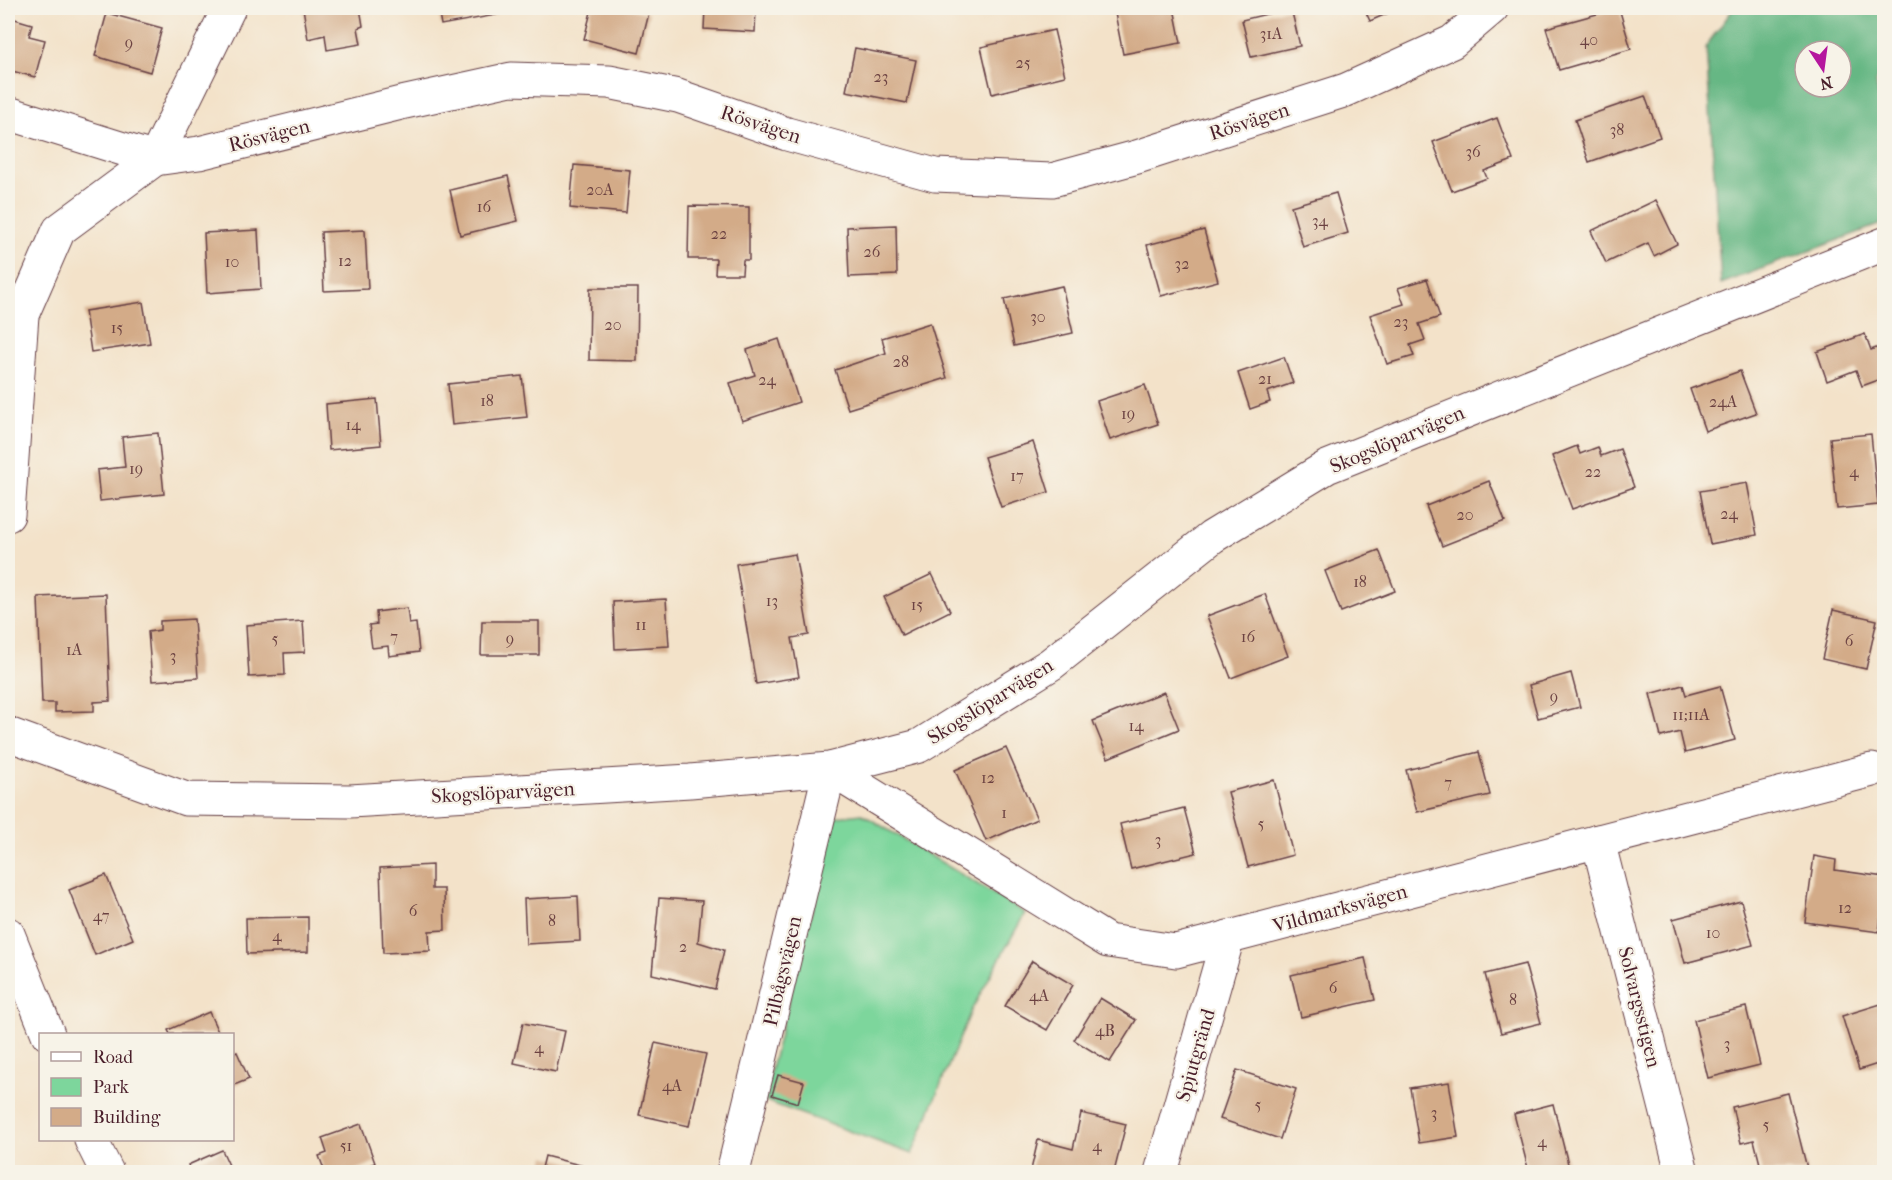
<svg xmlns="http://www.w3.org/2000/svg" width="1892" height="1180" font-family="'IM FELL French Canon',serif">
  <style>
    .green { fill: #7dd69c; stroke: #647a64; stroke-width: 1.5 }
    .forest { fill: #66b784; stroke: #586b58; stroke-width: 1.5; fill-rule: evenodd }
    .building { fill: #d3ab88 }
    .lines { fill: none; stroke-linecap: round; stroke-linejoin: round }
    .minor-casing { stroke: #633c43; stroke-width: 35 }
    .minor { stroke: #fff; stroke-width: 33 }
    .labels { text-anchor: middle; stroke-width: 4.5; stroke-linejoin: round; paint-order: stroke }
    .number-label { font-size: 16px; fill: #6c4242 }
    .street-label { font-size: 20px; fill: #4a1f2b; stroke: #f7f3e8 }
  </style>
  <rect width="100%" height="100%" fill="#f7f3e8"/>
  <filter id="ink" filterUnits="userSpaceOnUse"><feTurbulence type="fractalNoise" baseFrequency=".0167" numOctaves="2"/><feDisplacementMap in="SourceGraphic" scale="12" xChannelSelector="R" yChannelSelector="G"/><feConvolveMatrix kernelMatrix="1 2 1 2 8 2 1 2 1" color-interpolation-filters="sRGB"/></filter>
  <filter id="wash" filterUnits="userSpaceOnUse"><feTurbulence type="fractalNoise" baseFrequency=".008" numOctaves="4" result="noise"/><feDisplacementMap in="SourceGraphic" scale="24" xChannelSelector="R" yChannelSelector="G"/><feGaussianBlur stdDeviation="1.35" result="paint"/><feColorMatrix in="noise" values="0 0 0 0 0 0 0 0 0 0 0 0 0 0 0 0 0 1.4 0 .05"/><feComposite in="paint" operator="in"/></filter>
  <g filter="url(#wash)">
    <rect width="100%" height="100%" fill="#f3e2c9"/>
    <path class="green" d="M862,814L1025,913L971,1011L912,1154L763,1100L836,817Z"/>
    <path class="forest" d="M1734,8H1884V52L1876,82L1884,129V223L1721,284L1706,46ZM1805,51H1841V87H1805Z"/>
    <g id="blocks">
      <g class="building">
        <path d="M303,8H360L363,26L358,28L361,44L327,50L325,35L308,39Z"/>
        <path d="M438,8H495L496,15L441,25Z"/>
        <path d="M592,8H625L649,13L639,53L584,39Z"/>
        <path d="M705,8H756L755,32L704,29Z"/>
        <path d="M1114,8H1174L1181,43L1123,54Z"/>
        <path d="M1291,8L1300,46L1251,57L1242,20Z"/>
        <path d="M1364,8H1400L1370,21Z"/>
        <path d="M1619,8L1631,49L1559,70L1546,28Z"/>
        <path d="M107,13L162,28L150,72L95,56Z"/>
        <path d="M8,17L32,24L29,36L45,40L35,77L8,70Z"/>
        <path d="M1054,30L1065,76L992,94L981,47Z"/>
        <path d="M855,48L916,60L907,103L846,91Z"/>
        <path d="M1645,96L1660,137L1589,162L1575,120Z"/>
        <path d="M1497,118L1513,160L1484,171L1487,178L1452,191L1433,142Z"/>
        <path d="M574,165L630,170L626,213L570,208Z"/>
        <path d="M508,176L518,221L460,235L450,190Z"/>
        <path d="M1336,193L1348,233L1303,247L1291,206Z"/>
        <path d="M1656,200L1677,244L1654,256L1648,243L1606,263L1591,231Z"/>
        <path d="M689,206L749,207V260H743L742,274H715L716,259H688Z"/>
        <path d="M896,225L897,275L849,277L847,227Z"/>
        <path d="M258,230L261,289L207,293L204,233Z"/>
        <path d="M365,230L368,289L324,291L321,232Z"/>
        <path d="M1204,230L1218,281L1161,296L1147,245Z"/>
        <path d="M1427,279L1440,317L1419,324L1425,340L1410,345L1414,356L1387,364L1370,315L1404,304L1398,288Z"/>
        <path d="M1062,286L1073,333L1014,346L1004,299Z"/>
        <path d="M590,288H638L637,361L589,360Z"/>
        <path d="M143,302L150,343L91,352L85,311Z"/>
        <path d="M930,323L947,378L848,409L835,370L886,353L882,338Z"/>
        <path d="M1865,334L1871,350L1884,345V378L1862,386L1856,370L1827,381L1817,352Z"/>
        <path d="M779,339L799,402L742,421L730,383L755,375L747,350Z"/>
        <path d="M1284,357L1293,383L1267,392L1270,402L1250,409L1238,373Z"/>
        <path d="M1740,371L1756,413L1705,431L1690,389Z"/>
        <path d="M522,376L527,417L452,425L448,384Z"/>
        <path d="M1145,385L1158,424L1110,440L1097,401Z"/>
        <path d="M377,399L381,445L329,450L326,404Z"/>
        <path d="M158,433L164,494L100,501L97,470L125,467L122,437Z"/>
        <path d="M1871,434L1878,505L1837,509L1830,438Z"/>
        <path d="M1033,442L1049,492L1001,507L984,457Z"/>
        <path d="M1577,446L1580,454L1598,447L1601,456L1620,449L1634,487L1572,509L1552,456Z"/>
        <path d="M1489,481L1505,521L1442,546L1426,506Z"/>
        <path d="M1747,483L1757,535L1710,544L1700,491Z"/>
        <path d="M1379,550L1395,591L1341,612L1325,571Z"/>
        <path d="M795,554L809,635L792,638L799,677L756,684L736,564Z"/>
        <path d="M932,574L950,611L902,635L884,597Z"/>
        <path d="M106,594L110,701L94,702V711L55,712V703H42L38,597Z"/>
        <path d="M1265,594L1288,656L1231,678L1207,616Z"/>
        <path d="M666,599L669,646L615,649L613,602Z"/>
        <path d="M407,608L409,624L416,623L419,652L389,656L388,646L372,648L369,625L377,624L376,612Z"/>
        <path d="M1833,610L1877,620L1866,669L1822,659Z"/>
        <path d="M194,619L198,678L152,681L148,632L160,630V621Z"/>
        <path d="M303,621L305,652L284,653L285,675L249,677L246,625Z"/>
        <path d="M482,621H539V655H481Z"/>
        <path d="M1571,673L1580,707L1538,718L1529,685Z"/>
        <path d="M1683,685L1686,695L1720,686L1735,740L1685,753L1680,732L1661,737L1650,694Z"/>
        <path d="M1164,692L1179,729L1108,758L1093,721Z"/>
        <path d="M1006,748L1037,819L986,841L955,770Z"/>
        <path d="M1479,752L1490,795L1417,812L1406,770Z"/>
        <path d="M1274,780L1293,855L1248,867L1228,792Z"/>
        <path d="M1184,808L1196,853L1131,869L1120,824Z"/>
        <path d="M1814,856L1836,860L1835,870L1884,877V891L1879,932L1805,922Z"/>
        <path d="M432,865V889H444L445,930L429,931L430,951L383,953L380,868Z"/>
        <path d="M106,875L133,939L95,955L69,890Z"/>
        <path d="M578,896L580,941L526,944L524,899Z"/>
        <path d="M659,898L702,901L698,942L724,950L715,989L652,974Z"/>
        <path d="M1741,901L1753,945L1685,963L1673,919Z"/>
        <path d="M308,917V952L247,954L246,918Z"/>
        <path d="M1365,958L1375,1000L1301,1017L1291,975Z"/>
        <path d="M1032,961L1073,985L1047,1030L1005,1006Z"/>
        <path d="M1525,964L1541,1023L1501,1033L1485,974Z"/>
        <path d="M1100,998L1136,1020L1110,1062L1074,1040Z"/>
        <path d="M1884,1003V1062L1859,1070L1842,1016Z"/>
        <path d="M1746,1007L1760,1065L1708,1078L1694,1020Z"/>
        <path d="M209,1012L219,1034H170L168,1030Z"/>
        <path d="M523,1023L565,1031L556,1072L514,1063Z"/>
        <path d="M655,1043L706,1054L689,1126L639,1115Z"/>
        <path d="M237,1052L249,1079L232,1086V1054Z"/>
        <path d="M1237,1070L1296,1089L1280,1139L1220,1119Z"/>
        <path d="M778,1075L804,1082L798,1103L772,1095Z"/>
        <path d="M1449,1082L1458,1137L1419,1143L1410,1088Z"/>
        <path d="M1788,1093L1808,1172H1762L1754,1140L1741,1143L1732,1107Z"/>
        <path d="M1553,1104L1569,1168L1551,1172H1529L1514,1114Z"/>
        <path d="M1081,1113L1126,1124L1114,1172H1041L1031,1170L1038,1140L1073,1149Z"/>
        <path d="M361,1124L375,1163L350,1172H325L319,1156L327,1153L322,1138Z"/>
        <path d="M222,1150L232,1172H191L188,1165Z"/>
        <path d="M545,1156L607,1172H541Z"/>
      </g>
    </g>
  </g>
  <g filter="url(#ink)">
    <use href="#blocks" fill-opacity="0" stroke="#633c43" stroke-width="1.5"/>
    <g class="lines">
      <g class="minor-casing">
        <g id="minor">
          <path d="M8,113L155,159L199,153L401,103L511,79L609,82L678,96L787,134L935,175L1052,180L1137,157L1346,90L1452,42L1492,8"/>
          <path d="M8,515L22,315L59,230L155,159L229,8"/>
          <path d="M8,734L186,799L350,801L690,781L830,769L919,746L1051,664L1212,537L1327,467L1884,244"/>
          <path d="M1598,841L1682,1172"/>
          <path d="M8,934L48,1034"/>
          <path d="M91,1140L107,1172"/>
          <path d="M733,1172L830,769L1108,941L1176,951L1872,770"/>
          <path d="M1161,1172L1228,937"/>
        </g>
      </g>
      <use href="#minor" class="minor"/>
    </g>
  </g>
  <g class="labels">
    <g class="number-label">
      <text x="1271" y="39">31A</text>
      <text x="1589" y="45">40</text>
      <text x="129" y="48">9</text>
      <text x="1023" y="68">25</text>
      <text x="881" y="82">23</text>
      <text x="1617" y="135">38</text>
      <text x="1473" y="157">36</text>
      <text x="600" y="195">20A</text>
      <text x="484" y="212">16</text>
      <text x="1320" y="226">34</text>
      <text x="719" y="239">22</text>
      <text x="872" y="257">26</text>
      <text x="345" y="266">12</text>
      <text x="232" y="267">10</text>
      <text x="1182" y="269">32</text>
      <text x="1038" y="322">30</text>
      <text x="1401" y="327">23</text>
      <text x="613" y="330">20</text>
      <text x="117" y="333">15</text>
      <text x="901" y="367">28</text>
      <text x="1265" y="384">21</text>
      <text x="767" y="385">24</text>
      <text x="487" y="406">18</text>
      <text x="1723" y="407">24A</text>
      <text x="1128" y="419">19</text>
      <text x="353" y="430">14</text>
      <text x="136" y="474">19</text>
      <text x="1593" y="477">22</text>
      <text x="1854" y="477">4</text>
      <text x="1017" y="481">17</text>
      <text x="1729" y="519">24</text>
      <text x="1465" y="520">20</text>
      <text x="1360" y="587">18</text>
      <text x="772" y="606">13</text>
      <text x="917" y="610">15</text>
      <text x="641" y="630">11</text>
      <text x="394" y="642">7</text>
      <text x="1248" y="642">16</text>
      <text x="275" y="644">5</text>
      <text x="510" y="644">9</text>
      <text x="1849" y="646">6</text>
      <text x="74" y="655">1A</text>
      <text x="173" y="661">3</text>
      <text x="1554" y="702">9</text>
      <text x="1691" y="720">11;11A</text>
      <text x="1136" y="731">14</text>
      <text x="988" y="783">12</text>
      <text x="1448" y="788">7</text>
      <text x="1004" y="818">1</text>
      <text x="1261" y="829">5</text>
      <text x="1158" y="845">3</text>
      <text x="1845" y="913">12</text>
      <text x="413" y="916">6</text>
      <text x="101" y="921">47</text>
      <text x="552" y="926">8</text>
      <text x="1713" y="938">10</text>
      <text x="277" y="941">4</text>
      <text x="683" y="952">2</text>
      <text x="1333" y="993">6</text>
      <text x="1039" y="1001">4A</text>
      <text x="1513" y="1005">8</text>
      <text x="1105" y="1036">4B</text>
      <text x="1727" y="1049">3</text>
      <text x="539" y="1053">4</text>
      <text x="672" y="1091">4A</text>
      <text x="1258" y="1110">5</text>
      <text x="1434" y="1118">3</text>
      <text x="1766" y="1130">5</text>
      <text x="1542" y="1147">4</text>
      <text x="346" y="1151">51</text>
      <text x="1097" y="1151">4</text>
    </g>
    <g class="street-label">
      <text transform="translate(1249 121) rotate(-18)" y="7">Rösvägen</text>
      <text transform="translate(761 124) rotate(18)" y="7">Rösvägen</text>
      <text transform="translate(269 135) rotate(-14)" y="7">Rösvägen</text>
      <text transform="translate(1397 439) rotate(-23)" y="7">Skogslöparvägen</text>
      <text transform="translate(990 701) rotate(-32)" y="7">Skogslöparvägen</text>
      <text transform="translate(503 792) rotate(-3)" y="7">Skogslöparvägen</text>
      <text transform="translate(1340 908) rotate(-15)" y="7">Vildmarksvägen</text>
      <text transform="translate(782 971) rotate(-77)" y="7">Pilbågsvägen</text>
      <text transform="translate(1640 1007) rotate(76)" y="7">Solvargsstigen</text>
      <text transform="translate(1195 1055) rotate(-74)" y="7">Spjutgränd</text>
    </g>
  </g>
  <rect width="1892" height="1180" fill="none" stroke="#f7f3e8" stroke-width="30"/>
  <rect x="39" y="1033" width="195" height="108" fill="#f7f3e8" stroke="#b29e9c" stroke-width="1.5"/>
  <rect x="51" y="1052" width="30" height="9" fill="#ffffff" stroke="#b29e9c" stroke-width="1.5"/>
  <text x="93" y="1063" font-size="18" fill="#4a1f2b">Road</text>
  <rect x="51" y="1078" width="30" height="18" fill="#7dd69c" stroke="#b29e9c" stroke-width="1.5"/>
  <text x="93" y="1093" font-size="18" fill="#4a1f2b">Park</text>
  <rect x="51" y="1108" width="30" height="18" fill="#d3ab88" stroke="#b29e9c" stroke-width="1.5"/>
  <text x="93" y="1123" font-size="18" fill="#4a1f2b">Building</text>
  <g transform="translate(1823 69) rotate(167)"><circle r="28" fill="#f7f3e8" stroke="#b29e9c" stroke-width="1.5"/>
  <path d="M0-4.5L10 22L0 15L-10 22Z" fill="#b5179e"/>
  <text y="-9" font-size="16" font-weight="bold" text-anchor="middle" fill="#4a1f2b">N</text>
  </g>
</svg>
